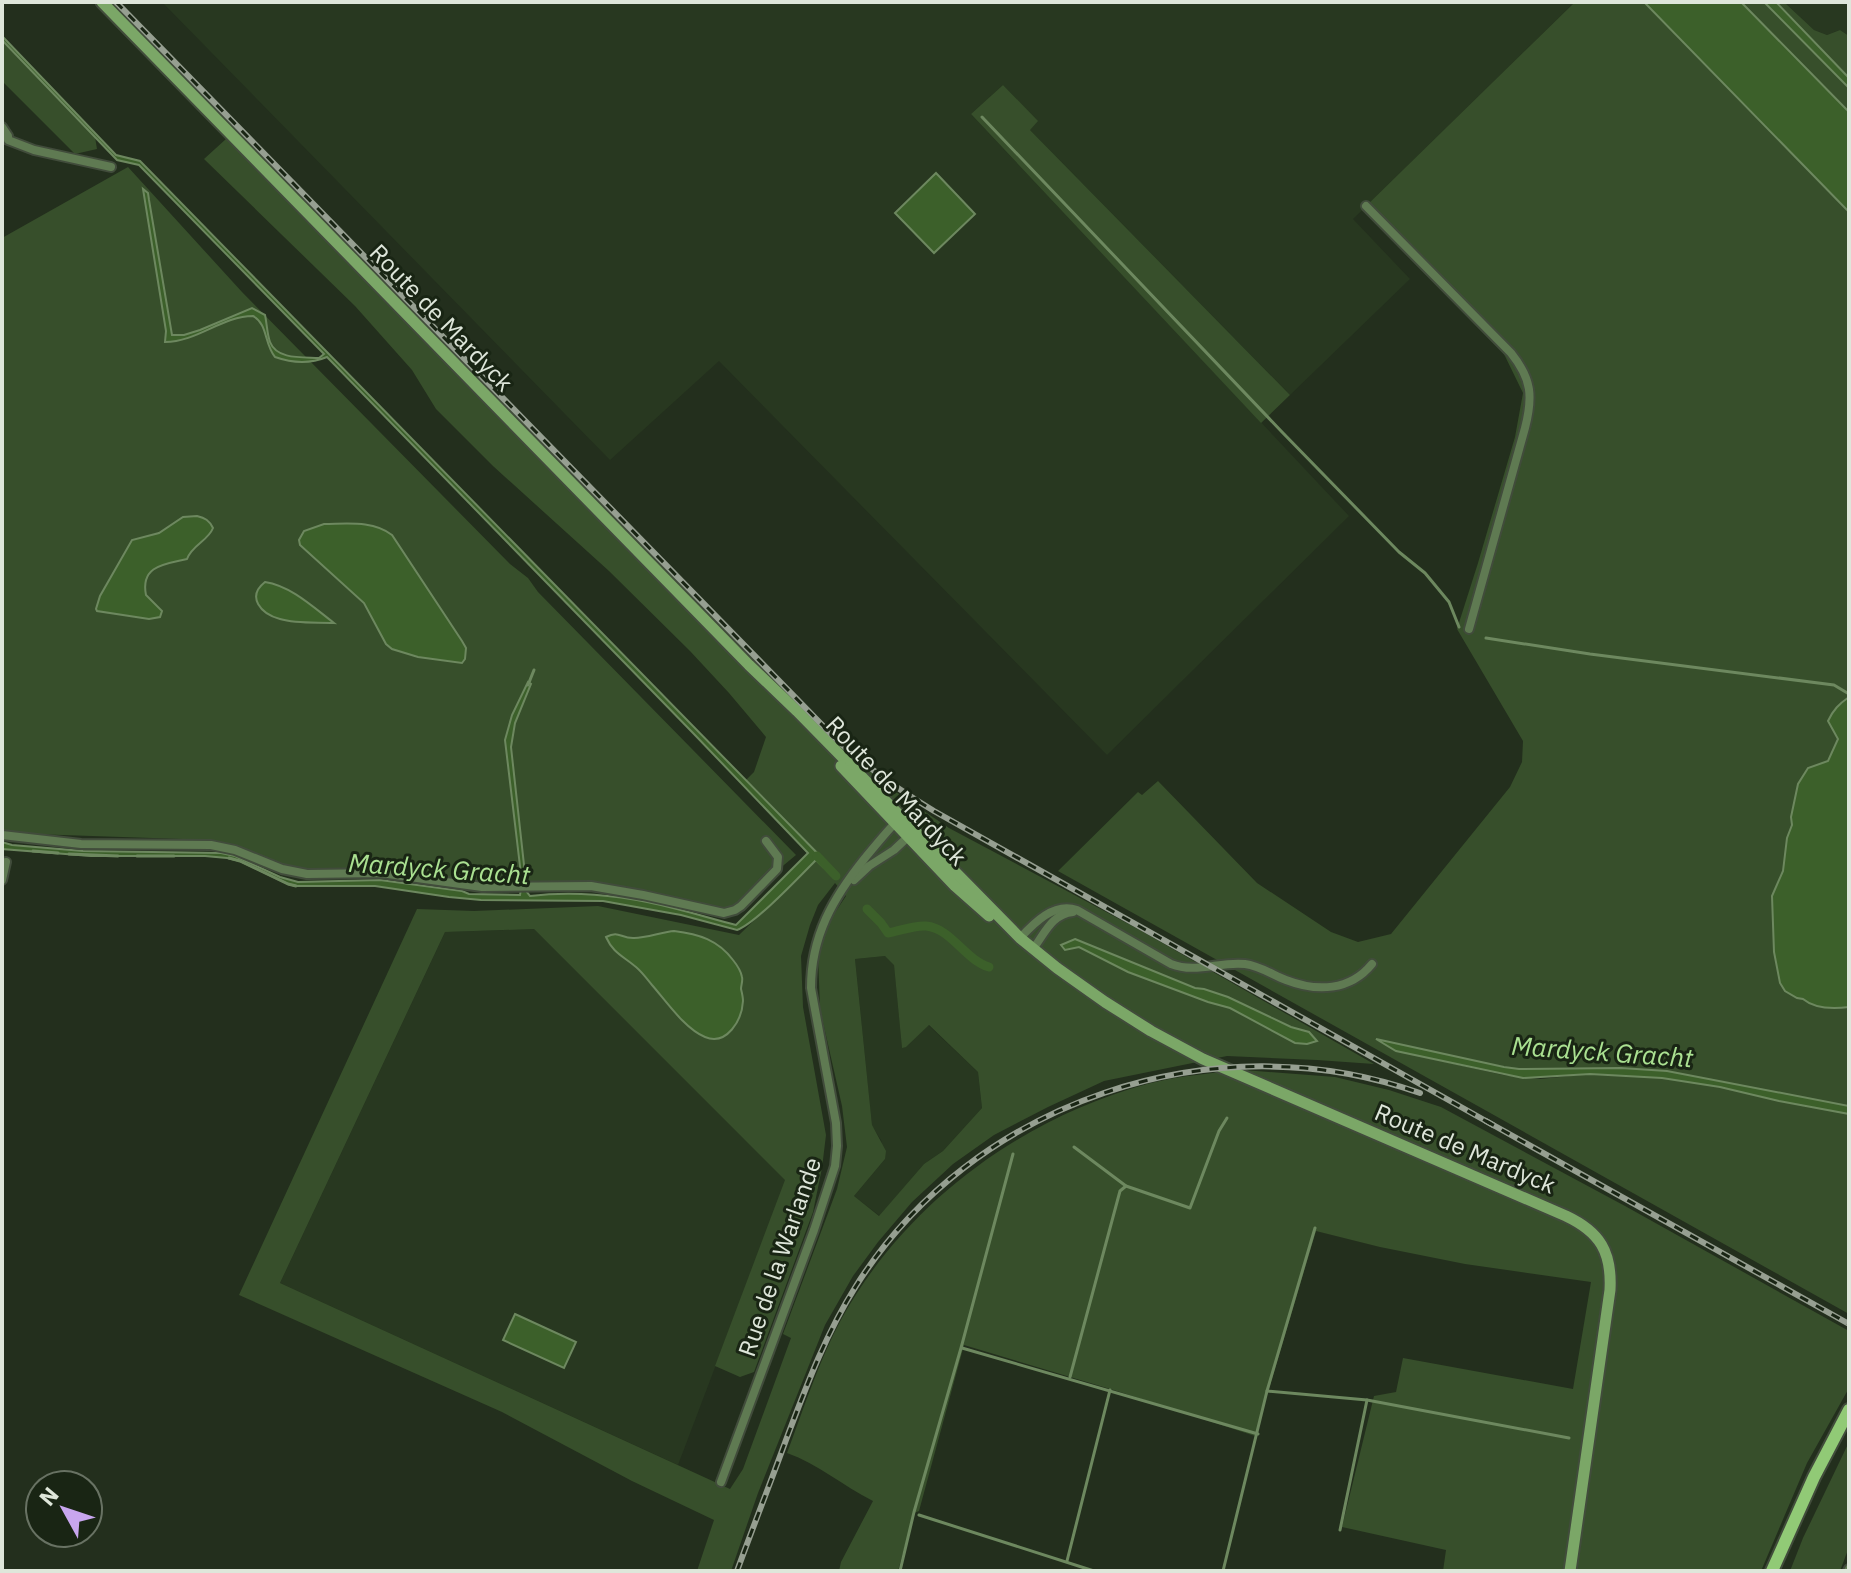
<svg xmlns="http://www.w3.org/2000/svg" width="1851" height="1573" font-family="'IBM Plex Sans',sans-serif">
  <style>
    .built { fill: #283820 }
    .green { fill: #374f2b; fill-rule: evenodd }
    .water { fill: #3c602a; stroke: #6d885f; stroke-width: 2 }
    .lines { fill: none; stroke-linecap: round; stroke-linejoin: round }
    .stream { stroke: #6d885f; stroke-width: 3 }
    .canal { stroke: #3c602a; stroke-width: 9 }
    .street-casing { stroke: #414c3b; stroke-width: 12 }
    .secondary-casing { stroke: #414c3b; stroke-width: 15 }
    .primary-casing { stroke: #414c3b; stroke-width: 16 }
    .street { stroke: #5f7a52; stroke-width: 8 }
    .secondary { stroke: #7ba767; stroke-width: 11 }
    .primary { stroke: #91ca76; stroke-width: 12 }
    .rail-casing { stroke: #969f91; stroke-width: 6 }
    .rail { stroke: #192514; stroke-width: 3; stroke-dasharray: 9; stroke-linecap: butt }
    .labels { text-anchor: middle; stroke-width: 6; stroke-linejoin: round; paint-order: stroke }
    .street-label { font-size: 24px; fill: #dee6da; stroke: #192514 }
    .water-label { font-size: 26px; font-style: italic; fill: #aae191; stroke: #192514 }
  </style>
  <rect width="100%" height="100%" fill="#232f1d"/>
  <g class="built">
    <path d="M162,2H1575L1353,219L1410,279L1290,395L1029,129L1037,121L1003,85L971,114L1349,516L1107,755L719,361L610,460Z"/>
    <path d="M1784,2H1849V36L1840,30L1827,35L1814,30Z"/>
    <path d="M534,929L786,1180L678,1465L280,1283L445,932Z"/>
    <path d="M885,956L894,964L902,1047H906L928,1025L978,1072L982,1108L943,1151L924,1164L880,1216L854,1196L885,1159L881,1140L872,1126L855,959Z"/>
  </g>
  <g class="green">
    <path d="M1575,2H1644L1849,212V1106L1668,1071L1621,1068L1519,1069L1463,1059L1380,1041L1396,1051L1503,1075L1540,1079L1590,1074L1662,1078L1720,1087L1779,1101L1849,1114V1314L1058,871L1138,792L1142,795L1158,781L1257,883L1331,932L1358,942L1391,934L1510,787L1522,762L1523,741L1457,629L1478,563L1515,437L1523,393L1503,352L1363,209Z"/>
    <path d="M1741,2H1764L1849,88V112Z"/>
    <path d="M1776,2H1784L1814,30L1827,35L1840,30L1849,36V78Z"/>
    <path d="M2,41L95,137L97,149L75,154L2,81Z"/>
    <path d="M1003,85L1038,121L1030,130L1290,395L1261,423L971,114Z"/>
    <path d="M237,129L848,754L896,792L949,828L1138,929L1374,1064L1317,1060L1227,1056L1104,1081L1048,1107L994,1135L953,1164L912,1202L878,1242L853,1276L825,1325L758,1493L731,1571H697L714,1520L632,1481L502,1412L239,1295L417,909L474,911L598,906L739,935L816,860L822,867L826,862L746,780L754,772L766,737L729,693L690,651L609,571L493,466L436,409L412,370L355,306L204,159ZM835,883L846,896L828,923L818,955L820,1009L842,1106L847,1147L837,1189L783,1334L791,1338L743,1469L730,1489L280,1283L445,932L534,929L785,1180L715,1366L740,1377L754,1372L813,1212L822,1168L826,1135L803,1007L801,956L810,925L818,905ZM885,956L894,965L902,1048L906,1047L929,1025L978,1072L982,1108L943,1151L924,1164L879,1216L854,1196L885,1159L886,1151L872,1125L855,959Z"/>
    <path d="M128,167L242,292L510,564L528,578L538,592L796,855L736,905L725,909L645,891L575,881L506,884L317,871L282,865L243,848L212,840L32,834L2,831V238Z"/>
    <path d="M1243,1070L1335,1077L1389,1090L1441,1107L1625,1206L1849,1331V1388L1807,1463L1761,1571H1443L1446,1550L1342,1527L1374,1396L1396,1392L1403,1358L1573,1389L1591,1282L1465,1264L1380,1247L1316,1231L1255,1436L1120,1392L964,1345L919,1511L914,1513L898,1571H839L841,1562L873,1501C843,1486 818,1464 787,1453C804,1408 819,1360 842,1318C906,1203 1020,1119 1147,1084C1178,1076 1210,1073 1243,1070Z"/>
    <path d="M1849,1442V1547L1840,1571H1790L1803,1538Z"/>
  </g>
  <g class="water">
    <path d="M1644,2H1741L1849,112V212Z"/>
    <path d="M1764,2H1776L1849,78V88Z"/>
    <path d="M2,36L116,155L140,161L826,862L823,867L816,860C799,877 756,923 737,930L681,915L603,901L481,900L449,897L375,886H296L288,884L240,861L227,858L205,856H91L2,849V842L12,845L83,851L221,853L235,856L280,877L298,882L380,880L462,891L469,894L520,895L522,883L505,740L512,715L528,682L531,684L515,723L511,747L527,892L530,896C580,890 628,896 677,909C697,914 716,920 736,925L808,853L693,733L327,357C310,364 292,363 275,357C264,344 268,324 253,316C222,316 197,342 165,342L166,331L143,189L148,193L149,200L172,335H184L200,330L252,308L265,315C267,324 267,334 270,342C277,360 303,357 319,358L324,354L139,165L117,160L2,40Z"/>
    <path d="M936,173L975,214L934,253L895,213Z"/>
    <path d="M197,516C205,518 209,520 213,528C208,541 192,545 187,559C166,564 140,565 146,595L162,611L160,617L149,619L97,611L96,609L100,596L132,540L159,533L183,517Z"/>
    <path d="M324,524C346,524 373,520 392,535L462,641L466,648L465,659L462,663L418,657L392,649L386,644L364,603L300,545L299,540L304,531Z"/>
    <path d="M265,582C291,586 313,607 334,623C317,622 297,624 280,619C261,614 246,597 265,582Z"/>
    <path d="M1849,697V1007C1833,1009 1815,1009 1803,999L1797,998L1785,991L1780,983L1774,952L1772,896L1783,871L1787,838L1792,825L1791,817L1798,784L1808,768L1828,761L1838,739L1828,721C1833,710 1839,704 1849,697Z"/>
    <path d="M674,931C699,934 718,940 733,960C737,965 741,971 742,977C743,981 741,985 741,989C742,993 743,997 743,1001C742,1020 727,1046 705,1037C685,1029 666,1001 652,985C647,979 642,972 636,967C623,956 613,953 606,937C619,930 620,938 633,938C642,939 663,932 674,931Z"/>
    <path d="M1075,939L1195,988L1204,989L1228,997L1291,1027L1309,1032L1317,1041L1307,1044L1295,1043L1230,1008L1208,1002L1128,972L1079,947L1065,950L1061,945Z"/>
    <path d="M1376,1039L1504,1067L1519,1069L1621,1068L1667,1071L1849,1106V1114L1779,1101L1720,1087L1662,1078L1590,1074L1523,1078L1396,1051Z"/>
    <path d="M515,1314L576,1342L564,1368L503,1340Z"/>
  </g>
  <g class="lines">
    <g class="stream">
      <path d="M982,117L1282,432L1399,552L1425,573L1449,602L1459,627"/>
      <path d="M1486,638L1590,654L1834,685L1849,694"/>
      <path d="M528,685L534,670"/>
      <path d="M33,851L58,853"/>
      <path d="M69,854L118,856"/>
      <path d="M137,856H174"/>
      <path d="M229,858L240,861L288,884L296,886"/>
      <path d="M1074,1147L1126,1186L1190,1208L1219,1131L1227,1118"/>
      <path d="M962,1348L1258,1434"/>
      <path d="M1070,1377L1120,1191L1126,1186"/>
      <path d="M1267,1391L1367,1400L1569,1438"/>
      <path d="M919,1515L1094,1571"/>
      <path d="M1340,1530L1367,1400"/>
      <path d="M1067,1561L1110,1390"/>
      <path d="M900,1571L914,1512L961,1348L1013,1154"/>
      <path d="M1223,1571L1267,1391L1315,1228"/>
    </g>
    <g class="canal">
      <path d="M817,856L836,876"/>
      <path d="M867,909L881,923L888,933C900,931 914,925 926,926C951,928 965,960 989,967"/>
    </g>
    <g class="street-casing">
      <g id="street">
        <path d="M2,127L8,136V140L34,150L111,167"/>
        <path d="M1366,206L1511,353C1532,379 1533,397 1525,428L1469,629"/>
        <path d="M2,835L81,844L211,845L235,850L282,869L307,874L381,873L482,887L591,886L643,895L724,913L735,910L741,906L777,869L778,857L766,841"/>
        <path d="M2,880L6,862"/>
        <path d="M854,880L869,866L894,850L911,834"/>
        <path d="M1020,938C1034,923 1054,902 1077,910L1171,964C1196,974 1220,961 1245,964C1260,966 1273,975 1286,980C1317,992 1350,991 1372,964"/>
        <path d="M1033,949C1045,933 1052,914 1073,912"/>
        <path d="M721,1482L814,1230L835,1166L837,1146L836,1123L811,988C811,936 833,898 865,858C876,845 886,832 898,820"/>
        <path d="M1848,1571L1849,1569"/>
      </g>
    </g>
    <g class="secondary-casing">
      <g id="secondary">
        <path d="M102,2L749,665L797,711L1020,938L1057,968L1105,1002L1151,1031L1203,1059L1566,1216C1600,1232 1612,1252 1610,1290L1570,1571"/>
        <path d="M841,766L955,886L989,916"/>
      </g>
    </g>
    <g class="primary-casing">
      <path id="primary" d="M1772,1571L1814,1477L1849,1410"/>
    </g>
    <use href="#street" class="street"/>
    <use href="#secondary" class="secondary"/>
    <use href="#primary" class="primary"/>
    <g class="rail-casing">
      <g id="rail">
        <path d="M116,2L831,734C862,764 897,789 934,811L1493,1125"/>
        <path d="M1486,1121L1849,1324"/>
        <path d="M737,1571C753,1527 770,1484 786,1440C806,1387 825,1335 856,1286C972,1101 1215,1020 1420,1093"/>
      </g>
    </g>
    <use href="#rail" class="rail"/>
  </g>
  <g class="labels">
    <g class="street-label">
      <text transform="translate(441 318) rotate(46)" y="8">Route de Mardyck</text>
      <text transform="translate(896 791) rotate(47)" y="8">Route de Mardyck</text>
      <text transform="translate(1465 1149) rotate(23)" y="8">Route de Mardyck</text>
      <text transform="translate(780 1257) rotate(-71)" y="8">Rue de la Warlande</text>
    </g>
    <g class="water-label">
      <text transform="translate(439 869) rotate(4)" y="9">Mardyck Gracht</text>
      <text transform="translate(1602 1052) rotate(4)" y="9">Mardyck Gracht</text>
    </g>
  </g>
  <rect width="1851" height="1573" fill="none" stroke="#dee6da" stroke-width="8"/>
  <g transform="translate(64 1509) rotate(310)"><circle r="38" fill="#192514" stroke="#687263" stroke-width="2"/>
  <path d="M0-6L14 30L0 20L-14 30Z" fill="#c8a6ef"/>
  <text y="-12" font-size="22" font-weight="bold" text-anchor="middle" fill="#dee6da">N</text>
  </g>
</svg>
